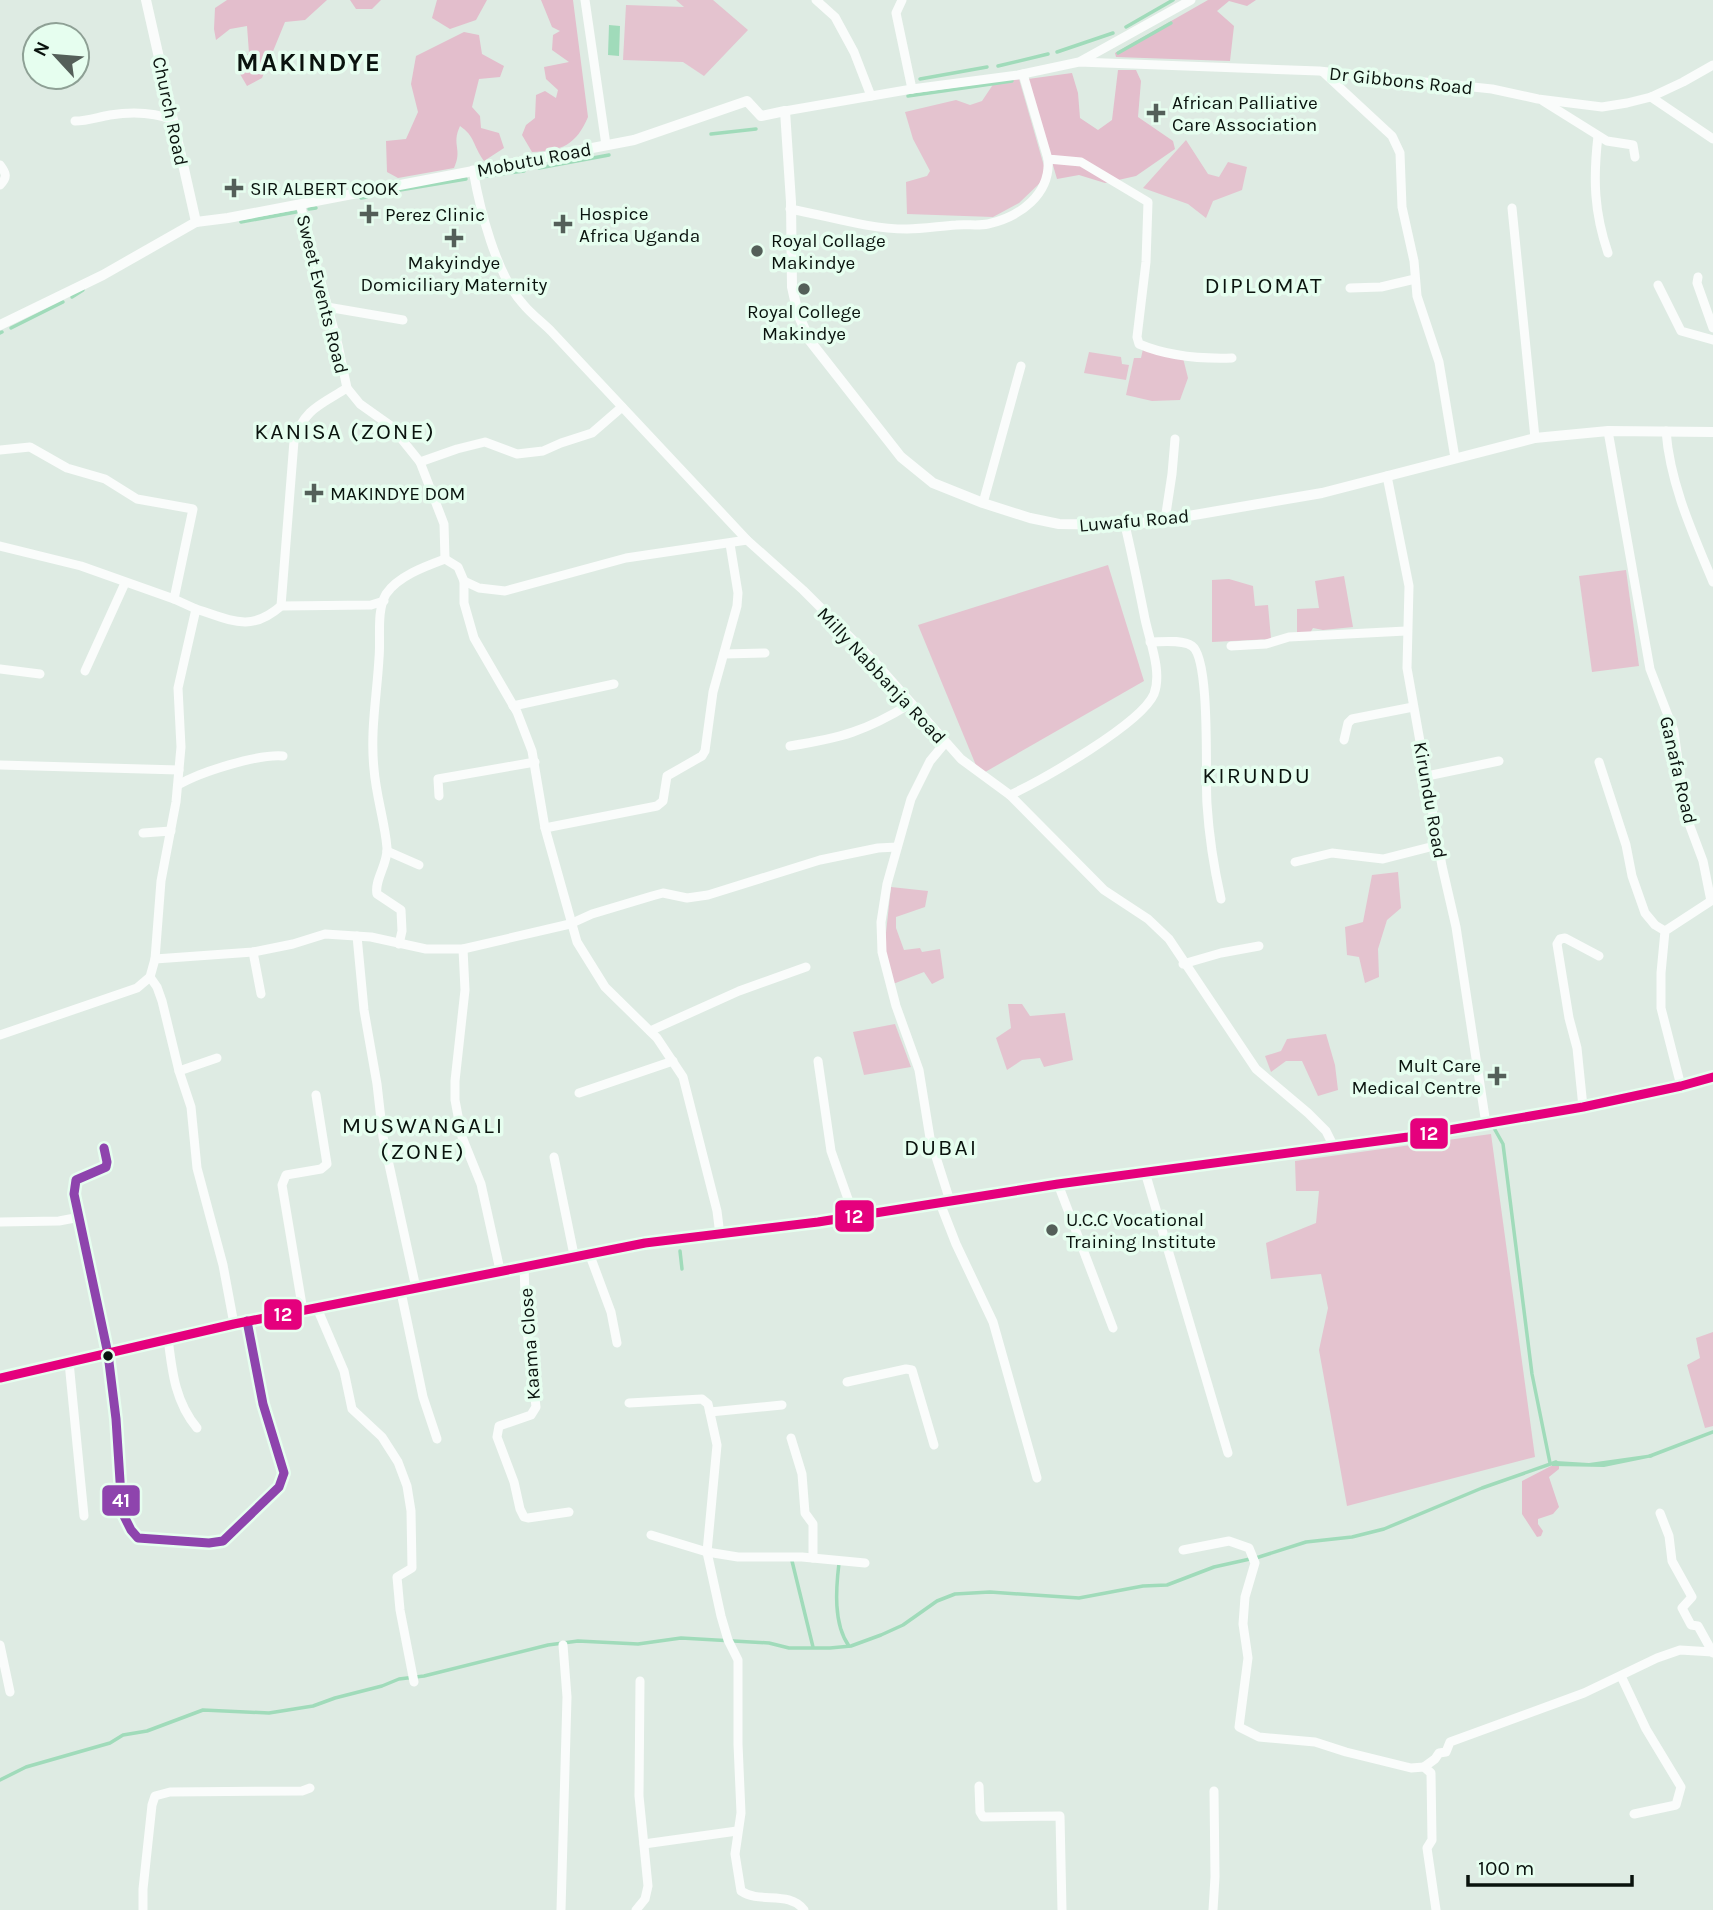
<svg xmlns="http://www.w3.org/2000/svg" width="1713" height="1910" font-family="Karla,sans-serif">
  <style>
    .green { fill: #e4c3cf }
    .forest { fill: #e3becc }
    .water { fill: #a0dbba }
    .lines { fill: none; stroke-linecap: round; stroke-linejoin: round }
    .stream { stroke: #a0dbba; stroke-width: 3.5 }
    .minor { stroke: #fafcfb; stroke-width: 9 }
    .tertiary { stroke: #fafcfb; stroke-width: 10 }
    .secondary { stroke: #fafcfb; stroke-width: 12 }
    .bus-1-casing { stroke: #e6feef; stroke-width: 14 }
    .bus-2-casing { stroke: #e6feef; stroke-width: 14 }
    .bus-1 { stroke: #8e44ad; stroke-width: 9 }
    .bus-2 { stroke: #e5007d; stroke-width: 9 }
    .poi-dot { fill: #545f59; stroke: #e6feef; stroke-width: 2.5 }
    .bus-dot { fill: #0a130e; stroke: #e6feef; stroke-width: 2.5 }
    .labels { text-anchor: middle; stroke-width: 7; stroke-linejoin: round; paint-order: stroke }
    .street-label { font-size: 19px; fill: #0a130e; stroke: #e6feef }
    .poi-label { font-size: 19px; fill: #0a130e; stroke: #e6feef; text-anchor: start }
    .quarter-label { font-size: 23px; letter-spacing: 2px; fill: #0a130e; stroke: #e6feef }
    .district-label { font-size: 26px; font-weight: bold; letter-spacing: 2px; fill: #0a130e; stroke: #e6feef }
    .line-badge { stroke: #e6feef; stroke-width: 2.5 }
    .badge-label { font-size: 19px; text-anchor: middle; font-weight: bold; fill: #fff }
  </style>
  <rect width="100%" height="100%" fill="#deebe3"/>
  <g class="green">
    <path d="M676,0H713L748,30L704,76L683,62L623,60L626,5L684,7Z"/>
    <path d="M1019,79L1044,166L1042,181L1019,203L993,217L907,214L906,182L927,176L930,171L913,139L905,112L956,100L970,105L982,101L994,83Z"/>
    <path d="M1186,140L1208,174L1219,177L1228,162L1247,167L1242,190L1213,201L1206,218L1188,204L1143,188Z"/>
    <path d="M1143,349L1183,358L1188,378L1180,400L1152,401L1126,395L1134,358H1141Z"/>
    <path d="M1089,352L1121,357L1122,364L1129,365L1126,380L1084,373Z"/>
    <path d="M1108,565L1144,681L980,775L918,625Z"/>
    <path d="M1626,570L1639,666L1592,672L1579,576Z"/>
    <path d="M1344,576L1353,627L1323,630L1313,628L1310,633H1297V609L1319,608L1315,581Z"/>
    <path d="M1229,579L1253,586L1255,606L1268,605L1271,639L1212,642V580Z"/>
    <path d="M1398,872L1401,908L1387,920L1378,949L1379,977L1365,983L1359,957L1347,955L1345,927L1363,922L1372,875Z"/>
    <path d="M891,887L928,891L925,907L896,917V928L904,950L920,948L922,952L940,949L944,978L932,984L924,972L893,984L884,951Z"/>
    <path d="M1008,1004H1022L1030,1016L1065,1013L1073,1060L1044,1067L1040,1058L1022,1060L1007,1070L996,1038L1011,1028Z"/>
    <path d="M895,1024L911,1067L864,1075L853,1032Z"/>
    <path d="M1326,1034L1335,1065L1338,1090L1318,1096L1302,1061H1286L1271,1072L1265,1056L1281,1051L1287,1039Z"/>
    <path d="M1491,1134L1535,1457L1347,1506L1319,1350L1328,1308L1321,1274L1271,1279L1266,1243L1316,1223L1319,1191H1296L1295,1161Z"/>
    <path d="M1713,1332V1426L1705,1428L1687,1365L1700,1358L1696,1338Z"/>
  </g>
  <g class="forest">
    <path d="M227,0H327L305,20L285,22L262,78L247,86L240,74V60L249,53L247,26L230,29L216,40L214,29L215,8Z"/>
    <path d="M350,0H381L372,9H356Z"/>
    <path d="M437,0H487L476,20L450,29L432,18Z"/>
    <path d="M541,0H573L588,117C576,145 562,151 532,152L522,135L526,125L535,118L536,95L545,91L556,98L558,90L546,79L544,67L569,62L552,50L553,35L560,31L552,27Z"/>
    <path d="M1208,0H1256L1247,6L1229,1L1217,11L1234,26L1230,61L1116,57L1115,53Z"/>
    <path d="M464,32L479,35L482,54L504,66L500,77L479,79L472,107L480,116L481,128L499,133L504,148L484,161C473,146 475,136 460,126C451,145 463,149 454,168L398,178L387,172L386,141L406,139L418,112L411,84L416,56Z"/>
    <path d="M1118,70H1136L1141,81L1138,117L1173,141L1175,149L1136,176L1105,183L1079,175L1057,179L1028,79L1072,73L1078,93L1080,118L1098,130L1112,120Z"/>
    <path d="M1553,1465L1559,1466V1469L1549,1477L1559,1507L1553,1514L1538,1519V1524L1543,1531L1541,1536L1537,1537L1522,1514V1481Z"/>
  </g>
  <g class="water">
    <path d="M609,25L620,26L619,56L608,55Z"/>
    <path d="M1653,1454V1457L1604,1467L1552,1466L1551,1463L1556,1461L1589,1463Z"/>
  </g>
  <g class="lines">
    <g class="stream">
      <path d="M1126,27L1173,0"/>
      <path d="M1057,52L1113,33"/>
      <path d="M1118,53L1171,23"/>
      <path d="M998,66L1048,54"/>
      <path d="M920,79L987,67"/>
      <path d="M908,96L1012,81"/>
      <path d="M711,134L756,129"/>
      <path d="M539,168L609,155"/>
      <path d="M486,176L524,171"/>
      <path d="M400,190L466,179"/>
      <path d="M385,194L390,193"/>
      <path d="M361,198L367,197"/>
      <path d="M309,209L316,208"/>
      <path d="M241,222L296,212"/>
      <path d="M72,297L83,290"/>
      <path d="M11,328L63,302"/>
      <path d="M0,333L2,332"/>
      <path d="M1494,1128L1503,1144L1532,1374L1550,1463"/>
      <path d="M680,1251L682,1269"/>
      <path d="M1650,1456L1713,1432"/>
      <path d="M792,1561L813,1647"/>
      <path d="M839,1563C836,1588 833,1624 849,1646"/>
      <path d="M0,1780L26,1767L110,1743L123,1735L147,1731L203,1710L269,1713L313,1706L335,1698L382,1686L399,1679L424,1676L548,1645L578,1641L638,1644L681,1638L769,1643L789,1648H830L851,1646L881,1635L903,1625L937,1601L955,1594L990,1592L1079,1598L1143,1586L1167,1585L1214,1567L1259,1557L1306,1542L1352,1537L1384,1529L1482,1488L1556,1462"/>
    </g>
    <g class="minor">
      <path d="M585,0L606,145"/>
      <path d="M816,0L835,17L854,52L871,96"/>
      <path d="M902,0L896,13L912,89"/>
      <path d="M1081,61L1191,0"/>
      <path d="M1323,72L1392,136L1400,153L1402,207L1414,261L1417,296L1439,362L1455,458"/>
      <path d="M1023,74L1048,159L1081,162L1148,202L1146,262L1137,337L1139,344C1167,356 1201,359 1232,358"/>
      <path d="M1651,97L1713,139"/>
      <path d="M1543,101L1607,141L1633,145L1635,157"/>
      <path d="M785,111L912,89L1018,75L1079,62L1319,71L1492,89L1538,99L1602,107L1627,103L1651,97L1683,82L1713,65"/>
      <path d="M75,121C87,121 98,117 110,115C130,112 153,112 173,120"/>
      <path d="M1598,136C1593,179 1594,212 1608,253"/>
      <path d="M0,165C6,173 8,177 0,185"/>
      <path d="M473,170C480,210 496,274 523,304C531,314 542,322 551,331L747,540L803,590L874,661L961,759L1010,795L1104,890L1148,919L1169,939L1256,1069L1308,1113L1326,1131L1334,1147"/>
      <path d="M300,204L338,345L347,388L360,404L391,426L420,462L444,524L445,559"/>
      <path d="M1512,208L1535,438"/>
      <path d="M790,209C828,216 868,229 907,229C923,229 940,226 956,225C967,224 978,226 988,224C1020,217 1051,194 1048,159"/>
      <path d="M1698,277L1697,283L1713,328"/>
      <path d="M1658,285L1681,331L1713,340"/>
      <path d="M1350,288L1381,287L1415,279"/>
      <path d="M327,307L403,320"/>
      <path d="M1608,431L1650,669L1674,731L1685,813L1703,861L1711,901L1665,931L1661,973V1008L1681,1086"/>
      <path d="M1666,431C1670,484 1693,534 1713,582"/>
      <path d="M0,450L30,447L67,468L105,479L137,499L193,509L174,599"/>
      <path d="M420,462L457,449L485,442L517,454L543,451L561,443L592,433L622,407"/>
      <path d="M1387,476L1409,586L1407,668L1442,866L1456,927L1486,1124"/>
      <path d="M983,503L1021,366"/>
      <path d="M1165,520L1172,474L1175,439"/>
      <path d="M0,546L81,566L174,599L196,609L178,688L181,747L176,802L161,881L155,959L150,977L137,988L0,1035"/>
      <path d="M464,581V603L474,638L517,712L532,751L545,828L577,942L605,987L657,1038L683,1077L717,1211L720,1235"/>
      <path d="M281,606L294,441C304,409 320,405 347,388"/>
      <path d="M196,609C231,620 250,633 281,606L371,605L384,601"/>
      <path d="M1150,642C1161,642 1182,639 1192,646C1211,659 1205,779 1207,804C1209,837 1214,868 1221,899"/>
      <path d="M1231,646L1266,644L1289,637L1406,631"/>
      <path d="M724,654L765,653"/>
      <path d="M0,669L40,674"/>
      <path d="M85,671L125,583"/>
      <path d="M513,706L614,684"/>
      <path d="M1344,740L1348,723L1352,719L1413,707"/>
      <path d="M945,743L930,761L911,799L887,884L881,922L882,952L896,1006L919,1070L930,1138L950,1201"/>
      <path d="M790,746C841,738 866,731 910,704"/>
      <path d="M1599,762L1626,845L1632,876L1645,913L1655,925L1665,931"/>
      <path d="M0,765L179,770"/>
      <path d="M1427,776L1499,761"/>
      <path d="M178,785C200,772 257,754 283,756"/>
      <path d="M1010,795C1042,780 1141,724 1154,694C1163,670 1148,638 1144,614C1138,584 1132,555 1125,525"/>
      <path d="M439,796L438,779L535,762"/>
      <path d="M545,828L657,806L663,801L667,776L702,756L705,751L713,692L737,606L738,593L730,544"/>
      <path d="M143,833L171,831"/>
      <path d="M387,851L419,865"/>
      <path d="M1295,862L1332,853L1383,859L1438,845"/>
      <path d="M357,936L364,1010L377,1084L383,1137L416,1288"/>
      <path d="M399,944L402,931L401,910L377,894C374,880 388,864 387,848C385,822 376,796 374,769C370,731 377,695 379,658C381,639 376,611 386,594C398,576 426,566 445,559L458,567L464,581L479,588L505,591L626,558L747,540"/>
      <path d="M463,949L465,990L455,1081V1100L462,1137L481,1184L500,1270"/>
      <path d="M253,952L261,994"/>
      <path d="M155,959L253,952L293,944L325,934L371,937L426,949H463L570,924L592,914L652,896L663,893L687,898L708,895L820,860L878,848L897,847"/>
      <path d="M1183,964L1221,953L1259,946"/>
      <path d="M150,977L157,987L162,1001L179,1071L191,1107L197,1168L223,1265L234,1324"/>
      <path d="M650,1031L739,991L806,967"/>
      <path d="M818,1061L831,1151L854,1216"/>
      <path d="M179,1071L217,1058"/>
      <path d="M579,1093L673,1061"/>
      <path d="M1583,1107L1577,1048L1569,1018L1557,944L1560,939L1565,938L1599,956"/>
      <path d="M104,1148L107,1162L106,1167L76,1180L74,1194L108,1354L116,1419L122,1512L131,1530L138,1538L209,1543L223,1541L279,1487L284,1473L263,1404L247,1321"/>
      <path d="M554,1157L574,1255"/>
      <path d="M1145,1172L1228,1453"/>
      <path d="M1058,1184L1113,1328"/>
      <path d="M940,1203L956,1244L993,1322L1037,1478"/>
      <path d="M0,1222L59,1221L80,1217"/>
      <path d="M589,1253L611,1312L617,1343"/>
      <path d="M524,1266L526,1321L536,1407L531,1415L499,1426L497,1437L514,1482L520,1509L524,1517L528,1518L569,1512"/>
      <path d="M401,1292L423,1397L437,1439"/>
      <path d="M317,1308L344,1371L352,1409L382,1437L398,1462L407,1486L411,1511L412,1568L397,1577L400,1610L414,1682"/>
      <path d="M303,1311L282,1185L286,1175L321,1169L327,1164L316,1095"/>
      <path d="M168,1338C172,1371 175,1402 197,1428"/>
      <path d="M69,1362L84,1516"/>
      <path d="M847,1382L906,1369L912,1370L934,1445"/>
      <path d="M629,1403L702,1399L708,1404L717,1445L707,1552L721,1616L728,1640L738,1660V1744L741,1813L735,1854L741,1891C760,1904 789,1890 804,1910"/>
      <path d="M710,1412L782,1405"/>
      <path d="M791,1438L802,1474L805,1513L813,1524V1558"/>
      <path d="M1660,1513L1669,1536L1672,1561L1692,1597L1682,1608L1691,1625L1698,1626L1713,1653"/>
      <path d="M651,1535L707,1552L738,1557H802L865,1563"/>
      <path d="M1183,1550L1229,1541L1249,1548L1255,1563L1245,1597L1243,1624L1248,1658L1239,1727L1259,1737L1315,1742L1346,1752L1411,1768L1424,1767L1431,1773L1432,1840L1427,1848L1436,1910"/>
      <path d="M0,1645L10,1692"/>
      <path d="M1621,1676L1646,1729L1681,1787L1676,1805L1634,1814"/>
      <path d="M1424,1767L1435,1759L1439,1753L1446,1752L1450,1742L1584,1693L1657,1658L1680,1650L1713,1652"/>
      <path d="M979,1786L980,1812L983,1817L1060,1816L1062,1910"/>
      <path d="M644,1844L737,1831"/>
      <path d="M143,1910V1889L152,1805L155,1796L170,1792L302,1791L310,1788"/>
      <path d="M561,1910L567,1697L563,1645"/>
      <path d="M636,1910L645,1899L648,1886L639,1796L640,1681"/>
      <path d="M1213,1910L1215,1877L1214,1791"/>
    </g>
    <g class="tertiary">
      <path d="M146,0L196,222"/>
      <path d="M0,325L103,275L196,222L228,218L634,140L747,101L761,116L785,111L791,202L792,287L798,314L810,341L901,457L933,483L983,503L1030,518L1059,524L1125,525L1165,520L1322,493L1535,438L1608,431L1713,432"/>
    </g>
    <path class="secondary" d="M0,1378L234,1324L645,1243L818,1222L1058,1184L1408,1137L1583,1107L1681,1086L1713,1077"/>
    <g class="bus-1-casing">
      <path id="bus-1" d="M104,1148L107,1162L106,1167L76,1180L74,1194L108,1354L116,1419L122,1512L131,1530L138,1538L209,1543L223,1541L279,1487L284,1473L263,1404L247,1321"/>
    </g>
    <g class="bus-2-casing">
      <path id="bus-2" d="M0,1378L234,1324L645,1243L818,1222L1058,1184L1408,1137L1583,1107L1681,1086L1713,1077"/>
    </g>
    <use href="#bus-1" class="bus-1"/>
    <use href="#bus-2" class="bus-2"/>
  </g>
  <g class="poi-dot">
    <path d="M1152.5 102.5h7v7h7v7h-7v7h-7v-7h-7v-7h7z"/>
    <path d="M230.5 177.5h7v7h7v7h-7v7h-7v-7h-7v-7h7z"/>
    <path d="M365.5 203.5h7v7h7v7h-7v7h-7v-7h-7v-7h7z"/>
    <path d="M559.5 213.5h7v7h7v7h-7v7h-7v-7h-7v-7h7z"/>
    <path d="M450.5 227.5h7v7h7v7h-7v7h-7v-7h-7v-7h7z"/>
    <circle cx="757" cy="251" r="7"/>
    <circle cx="804" cy="289" r="7"/>
    <path d="M310.5 482.5h7v7h7v7h-7v7h-7v-7h-7v-7h7z"/>
    <path d="M1493.5 1065.5h7v7h7v7h-7v7h-7v-7h-7v-7h7z"/>
    <circle cx="1052" cy="1230" r="7"/>
  </g>
  <circle class="bus-dot" cx="108" cy="1356" r="6"/>
  <g class="labels">
    <g class="street-label">
      <text transform="translate(1401 80) rotate(6)" y="7">Dr Gibbons Road</text>
      <text transform="translate(171 111) rotate(78)" y="7">Church Road</text>
      <text transform="translate(534 159) rotate(-11)" y="7">Mobutu Road</text>
      <text transform="translate(323 294) rotate(76)" y="7">Sweet Events Road</text>
      <text transform="translate(1134 520) rotate(-5)" y="7">Luwafu Road</text>
      <text transform="translate(882 675) rotate(47)" y="7">Milly Nabbanja Road</text>
      <text transform="translate(1679 770) rotate(77)" y="7">Ganafa Road</text>
      <text transform="translate(1431 800) rotate(80)" y="7">Kirundu Road</text>
      <text transform="translate(529 1344) rotate(-94)" y="7">Kaama Close</text>
    </g>
    <g class="poi-label">
      <text x="1172" y="109">African Palliative<tspan x="1172" dy="22">Care Association</tspan></text>
      <text x="250" y="195">SIR ALBERT COOK</text>
      <text x="579" y="220">Hospice<tspan x="579" dy="22">Africa Uganda</tspan></text>
      <text x="385" y="221">Perez Clinic</text>
      <text x="771" y="247">Royal Collage<tspan x="771" dy="22">Makindye</tspan></text>
      <text x="454" y="269" text-anchor="middle">Makyindye<tspan x="454" dy="22">Domiciliary Maternity</tspan></text>
      <text x="804" y="318" text-anchor="middle">Royal College<tspan x="804" dy="22">Makindye</tspan></text>
      <text x="330" y="500">MAKINDYE DOM</text>
      <text x="1481" y="1072" text-anchor="end">Mult Care<tspan x="1481" dy="22">Medical Centre</tspan></text>
      <text x="1066" y="1226">U.C.C Vocational<tspan x="1066" dy="22">Training Institute</tspan></text>
    </g>
    <g class="quarter-label">
      <text x="1264" y="293">DIPLOMAT</text>
      <text x="345" y="439">KANISA (ZONE)</text>
      <text x="1257" y="783">KIRUNDU</text>
      <text x="423" y="1133">MUSWANGALI<tspan x="423" dy="26">(ZONE)</tspan></text>
      <text x="941" y="1155">DUBAI</text>
    </g>
    <g class="district-label">
      <text x="309" y="71">MAKINDYE</text>
    </g>
  </g>
  <g class="line-badge">
    <rect x="1409" y="1117" width="40" height="33" rx="7" fill="#e5007d"/>
    <rect x="834" y="1199" width="41" height="34" rx="7" fill="#e5007d"/>
    <rect x="263" y="1298" width="40" height="33" rx="7" fill="#e5007d"/>
    <rect x="101" y="1484" width="40" height="33" rx="7" fill="#8e44ad"/>
  </g>
  <g class="badge-label">
    <text x="1429" y="1140">12</text>
    <text x="854" y="1223">12</text>
    <text x="283" y="1321">12</text>
    <text x="121" y="1507">41</text>
  </g>
  <g transform="translate(56 56) rotate(296)"><circle r="33" fill="#e6feef" stroke="#8ea095" stroke-width="2"/>
  <path d="M0-5L12 26L0 18L-12 26Z" fill="#545f59"/>
  <text y="-10" font-size="19" font-weight="bold" text-anchor="middle" fill="#0a130e">N</text>
  </g>
  <path d="M1468 1875v10h164v-10" fill="none" stroke="#0a130e" stroke-width="3.5"/>
  <text x="1478" y="1875" font-size="21" fill="#0a130e" stroke="#e6feef" stroke-width="5" paint-order="stroke">100 m</text>
</svg>
